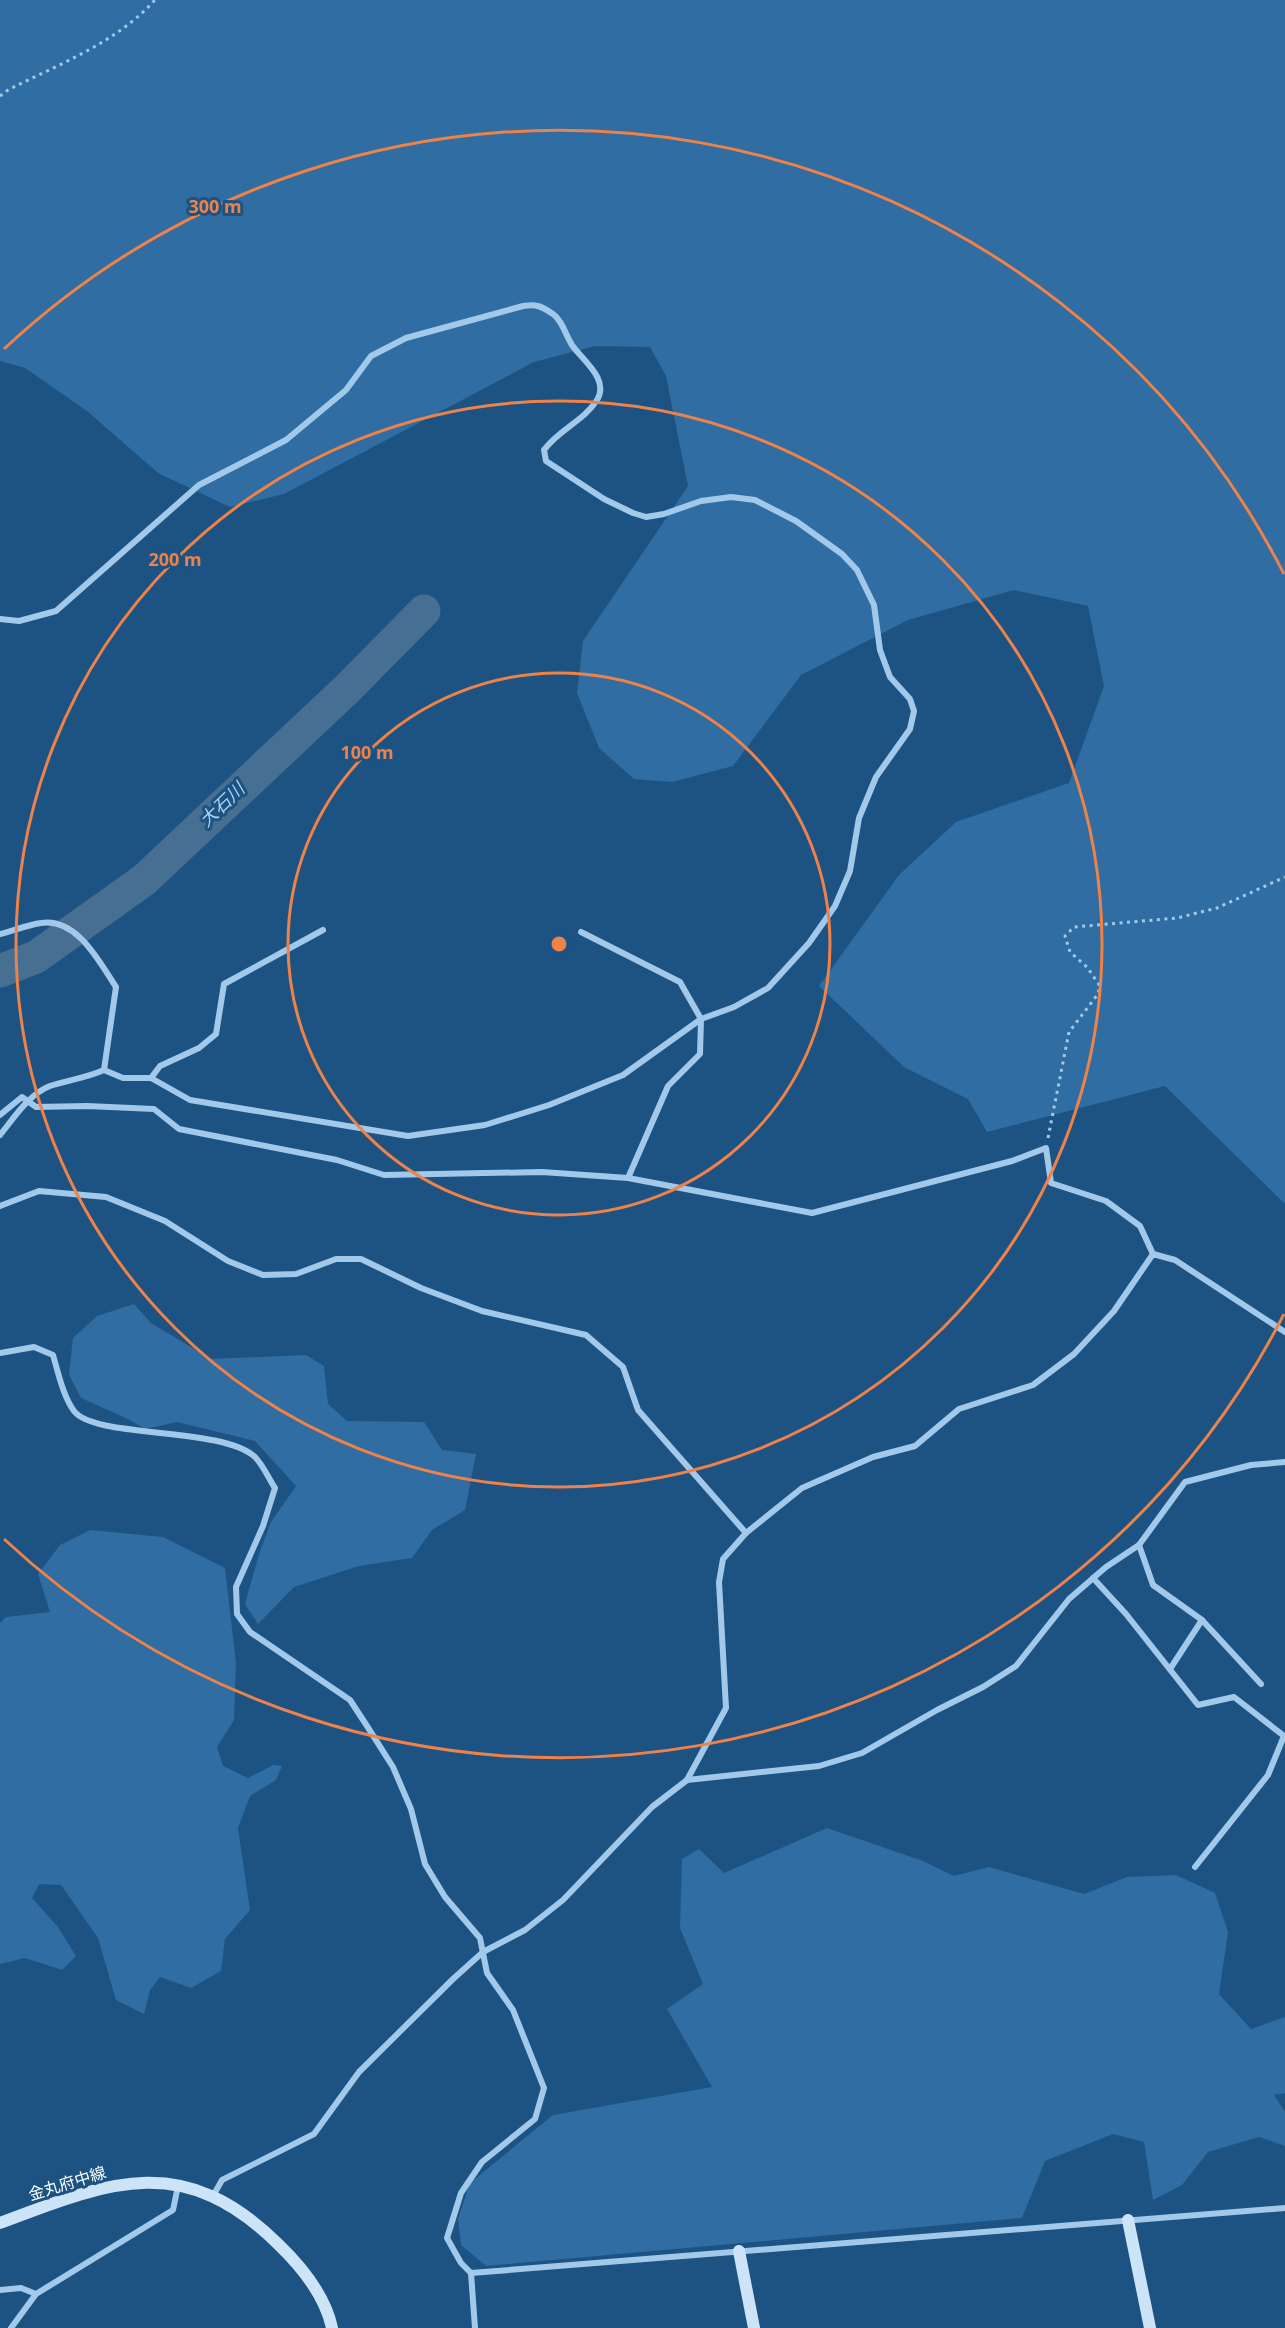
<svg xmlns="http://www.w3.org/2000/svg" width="1285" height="2328" font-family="'Noto Sans','Noto Sans JP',sans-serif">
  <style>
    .green { fill: #2f6da2 }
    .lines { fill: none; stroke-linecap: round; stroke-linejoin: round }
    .river { stroke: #476f92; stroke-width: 33 }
    .path { stroke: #a2c9ea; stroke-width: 3; stroke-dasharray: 3 4.5; stroke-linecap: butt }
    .street { stroke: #a2c9ea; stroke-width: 6 }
    .secondary { stroke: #cde4f8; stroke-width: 12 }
    .ring { fill: none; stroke: #ee8249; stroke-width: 3 }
    .labels { text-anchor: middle; stroke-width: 6; stroke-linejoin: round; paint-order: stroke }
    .street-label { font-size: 16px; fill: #fff; stroke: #1c5383 }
    .water-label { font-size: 18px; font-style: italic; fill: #add3f2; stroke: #1c5383 }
    .centre { fill: #ee8249; stroke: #1c5383; stroke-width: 3 }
    .ring-label { font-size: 18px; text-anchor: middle; font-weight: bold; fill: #ee8249; stroke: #1c5383; stroke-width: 6; stroke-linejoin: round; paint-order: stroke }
  </style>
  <rect width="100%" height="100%" fill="#1c5383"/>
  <g class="green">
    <path d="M0,0H1285V1204L1165,1086L987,1132L968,1099L904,1067L819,986L899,875L956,822L1069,783L1104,686L1088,606L1014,590L908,620L801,675L733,766L672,782L634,779L599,748L577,693L583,641L688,486L666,376L650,347L595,346L534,362L284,494L230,507L158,473L87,411L25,368L0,361Z"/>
    <path d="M134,1304L151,1323L211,1359L306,1355L324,1366L328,1404L347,1421L424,1422L442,1450L476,1454L465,1510L432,1530L412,1558L359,1566L294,1587L258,1624L245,1604L259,1554L271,1522L296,1486L255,1441L177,1422L145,1429L128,1419L81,1398L69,1375L73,1338L97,1316Z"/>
    <path d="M90,1530L163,1537L225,1568L236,1663L234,1720L217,1747L223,1766L248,1778L273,1765L282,1766L276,1780L250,1796L238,1828L250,1910L225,1939L221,1971L191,1988L160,1977L150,1990L144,2014L116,2000L98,1938L61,1885L39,1884L32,1898L58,1927L76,1956L62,1970L25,1958L0,1964V1623L6,1617L50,1612L38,1574L60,1545Z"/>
    <path d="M827,1828L923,1861L954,1876L989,1867L1084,1894L1127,1877L1176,1875L1215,1893L1228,1932L1219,1994L1251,2029L1285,2017V2093L1274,2095L1285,2112V2146L1259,2137L1208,2152L1182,2185L1153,2200L1144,2142L1113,2134L1045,2161L1022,2218L486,2266L461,2245L458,2219L470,2183L553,2115L712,2087L667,2009L703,1984L680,1928L682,1859L699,1849L724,1873Z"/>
  </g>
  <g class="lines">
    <path class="river" d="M0,971L36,957L144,880L347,689L424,611"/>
    <g class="path">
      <path d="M0,96L8,90C59,64 116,43 155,0"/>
      <path d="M1048,1138L1069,1032L1098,994L1100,986L1087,967L1070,952L1065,936L1074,927L1177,918L1217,908L1285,877"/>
    </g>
    <g class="street">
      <path d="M0,619L19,621L56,611L199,485L286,440L346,390L371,356L406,338L523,306C537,304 541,306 553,314C562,320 566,336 572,345C582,360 610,379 597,400C584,421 558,430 544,450L546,461L604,499L633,513L646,517L664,514L701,501L731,497L755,500L796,521L842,554L857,570L874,605L880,650L890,677L910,699L914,711L910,729L876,777L859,818L850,871L835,906L809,943L768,988L734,1007L701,1019L623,1075L549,1105L485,1125L408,1136L190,1100L151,1078H123L104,1070"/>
      <path d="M581,932L680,982L701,1019L700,1054L668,1086L628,1178"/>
      <path d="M0,934C13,931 27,925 41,923C77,917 100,963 116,987L104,1070C86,1078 68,1080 50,1086C29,1094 14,1118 0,1135"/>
      <path d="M151,1078L160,1066L199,1048L216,1034L224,984L323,930"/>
      <path d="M0,1115L22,1097L36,1107L87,1106L154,1109L179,1129L337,1160L384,1175L542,1172L628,1178L812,1213L1012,1161L1046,1148L1051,1183L1106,1201L1140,1226L1153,1254"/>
      <path d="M0,1206L39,1191L106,1197L165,1221L228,1261L263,1275L296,1274L336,1259H361L421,1288L482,1311L586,1335L623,1367L638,1410L746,1533"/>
      <path d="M0,1353L34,1347L53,1355C58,1372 63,1396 74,1411C95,1439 221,1426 255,1457C263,1465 269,1479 275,1488L263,1526L236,1587L237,1614L250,1632L350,1700L367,1726L393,1767L411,1809L425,1864L445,1897L480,1938L487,1973L513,2010L544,2088L535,2119L482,2162L461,2193L447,2238L461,2263L471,2273L1285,2208"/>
      <path d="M1139,1545L1153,1585L1202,1620L1261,1684"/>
      <path d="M1093,1578L1126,1614L1198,1705L1234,1697L1284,1736L1268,1775L1195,1867"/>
      <path d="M1170,1669L1202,1620"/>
      <path d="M687,1780L819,1766L862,1753L937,1710L983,1687L1016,1666L1069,1599L1106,1567L1139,1545L1185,1482L1251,1465L1285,1462"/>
      <path d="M213,2196L222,2180L314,2134L359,2072L453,1979L483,1952L525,1930L563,1900L652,1807L687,1780L726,1708L719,1582L723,1559L746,1533L802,1488L873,1457L915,1446L959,1409L1033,1385L1074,1354L1114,1311L1153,1254L1175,1260L1285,1332"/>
      <path d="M471,2273L475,2328"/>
      <path d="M0,2290L21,2288L36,2294"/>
      <path d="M11,2328L36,2294L173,2210L178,2186"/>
    </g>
    <g class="secondary">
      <path d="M1128,2220L1150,2328"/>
      <path d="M0,2223C110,2181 184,2151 278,2244C302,2267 325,2295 332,2328"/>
      <path d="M739,2251L754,2328"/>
    </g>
  </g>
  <g class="ring">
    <circle cx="559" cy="944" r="271"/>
    <circle cx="559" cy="944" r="543"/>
    <path d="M1284 1314A814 814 0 0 1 4 1539M4 349A814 814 0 0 1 1284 574"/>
  </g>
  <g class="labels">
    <g class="street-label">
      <text transform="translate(67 2183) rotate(-17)" y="6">金丸府中線</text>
    </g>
    <g class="water-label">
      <text transform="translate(222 805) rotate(-44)" y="6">大石川</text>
    </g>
  </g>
  <circle cx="559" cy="944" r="9" class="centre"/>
  <g class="ring-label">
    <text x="215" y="213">300 m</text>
    <text x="175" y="566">200 m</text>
    <text x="367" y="759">100 m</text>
  </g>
</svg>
